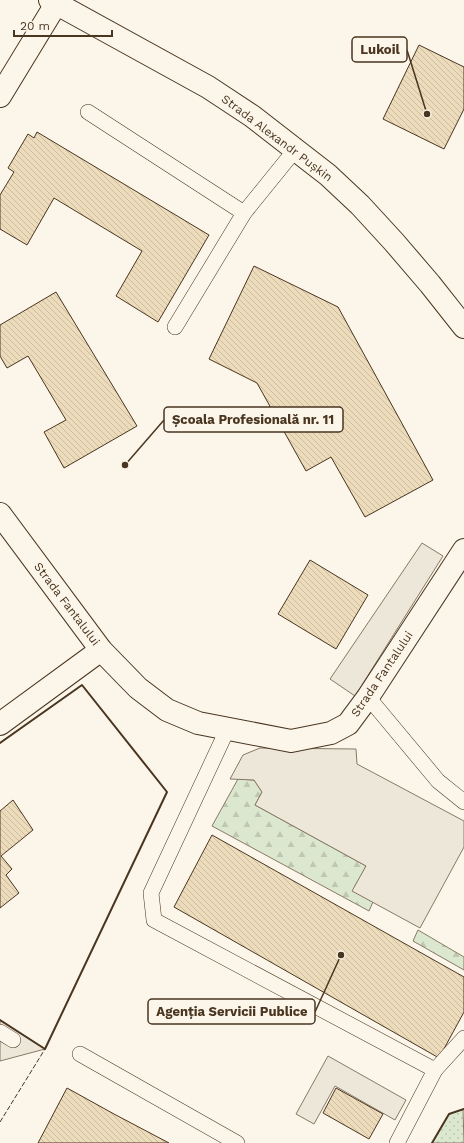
<svg xmlns="http://www.w3.org/2000/svg" width="464" height="1143" font-family="'Work Sans',sans-serif">
  <style>
    .grass { fill: url(#grass-dots); stroke: #887966 }
    .forest { fill: url(#forest-firs); stroke: #887966 }
    .parking { fill: #ede7d9; stroke: #887966 }
    .building { fill: url(#building-back-hatch); stroke: #4a3520 }
    .lines { fill: none; stroke-linecap: round; stroke-linejoin: round }
    .service-casing { stroke: #4a3520; stroke-width: 16 }
    .minor-casing { stroke: #4a3520; stroke-width: 24 }
    .secondary-casing { stroke: #4a3520; stroke-width: 24 }
    .service { stroke: #fbf6e9; stroke-width: 15 }
    .minor { stroke: #fbf6e9; stroke-width: 22 }
    .secondary { stroke: #fbf6e9; stroke-width: 22 }
    .fence { stroke: #4a3520; stroke-width: 1; stroke-dasharray: 5 2; stroke-linecap: butt }
    .wall { stroke: #4a3520; stroke-width: 2 }
    .labels { text-anchor: middle; stroke-width: 3; stroke-linejoin: round; paint-order: stroke }
    .street-label { font-size: 12px; fill: #4a3520; stroke: #fbf6e9 }
    .leader { fill: none; stroke: #4a3520; stroke-width: 1.5 }
    .callout-dot { fill: #4a3520; stroke: #fbf6e9; stroke-width: 1.5 }
    .callout { fill: #fbf6e9; stroke: #4a3520; stroke-width: 1.5 }
    .callout-label { font-size: 13px; text-anchor: middle; font-weight: bold; fill: #4a3520 }
  </style>
  <defs>
    <pattern id="grass-dots" width="8" height="8" patternUnits="userSpaceOnUse"><rect width="8" height="8" fill="#dce7d0"/><path d="M2 2h.1M6 6h.1" fill="none" stroke="#bec7b2" stroke-width="1.8" stroke-linecap="round"/></pattern>
    <pattern id="forest-firs" width="22" height="20" patternUnits="userSpaceOnUse"><rect width="22" height="20" fill="#dce7d0"/><path d="M5 1l3.5 6h-7zM16 11l3.5 6h-7z" fill="#bec7b2"/></pattern>
    <pattern id="building-back-hatch" width="6" height="6" patternUnits="userSpaceOnUse"><rect width="6" height="6" fill="#ecdcbc"/><path d="M-1 5l2 2M0 0l6 6M5-1l2 2" fill="none" stroke="#ccbda1"/></pattern>
  </defs>
  <rect width="100%" height="100%" fill="#fbf6e9"/>
  <path class="grass" d="M463,1109L464,1143H432L449,1114Z"/>
  <g class="forest">
    <path d="M238,779L254,780L262,792L255,805L366,866L353,891L373,902L369,911L212,826Z"/>
    <path d="M418,930L464,957V970L413,941Z"/>
  </g>
  <g class="parking">
    <path d="M422,543L443,556L355,696L330,679Z"/>
    <path d="M260,748L356,749L357,764L464,821V847L420,928L352,891L366,866L255,805L262,792L254,780L230,779L243,755Z"/>
    <path d="M0,1020L45,1049L0,1061Z"/>
    <path d="M328,1056L406,1100L395,1120L335,1086L314,1124L296,1114Z"/>
  </g>
  <g class="building">
    <path d="M419,45L464,67V109L444,149L383,119Z"/>
    <path d="M37,132L209,235L158,322L116,296L142,251L54,198L27,245L0,229V195L14,172L8,168L28,134L34,138Z"/>
    <path d="M254,266L338,307L433,480L365,517L331,457L306,471L257,383L209,359Z"/>
    <path d="M56,292L137,426L64,468L44,432L66,420L28,356L7,368L0,356V325Z"/>
    <path d="M310,560L368,595L336,649L278,614Z"/>
    <path d="M13,800L33,830L1,856L12,869L6,875L19,893L0,908V811Z"/>
    <path d="M212,835L464,977V1012L439,1058L174,907Z"/>
    <path d="M67,1088L114,1114L169,1143H38Z"/>
    <path d="M336,1088L383,1114L369,1139L323,1113Z"/>
  </g>
  <g class="lines">
    <g class="service-casing">
      <g id="service">
        <path d="M88,112L244,213"/>
        <path d="M175,327L244,213L295,150"/>
        <path d="M368,697L438,781L464,802"/>
        <path d="M228,728L151,893L154,920L435,1070"/>
        <path d="M0,1032L13,1040"/>
        <path d="M80,1054L237,1143"/>
        <path d="M397,1143L435,1070L464,1038"/>
      </g>
    </g>
    <g class="minor-casing">
      <g id="minor">
        <path d="M0,96L56,4"/>
        <path d="M0,514L101,650L138,688L167,710L198,723L291,741L331,733L348,724L368,697L464,550"/>
        <path d="M0,724L101,650"/>
      </g>
    </g>
    <g class="secondary-casing">
      <path id="secondary" d="M50,0L208,87L252,116L328,175L360,205L394,242L430,284L464,327"/>
    </g>
    <use href="#service" class="service"/>
    <use href="#minor" class="minor"/>
    <use href="#secondary" class="secondary"/>
    <path class="fence" d="M0,1122L45,1049"/>
    <g class="wall">
      <path d="M0,743L82,685L167,792L45,1049L0,1020"/>
      <path d="M432,1143L449,1114L464,1109"/>
    </g>
  </g>
  <g class="labels">
    <g class="street-label">
      <text transform="translate(277 138) rotate(37)" y="4">Strada Alexandr Pușkin</text>
      <text transform="translate(67 604) rotate(53)" y="4">Strada Fantalului</text>
      <text transform="translate(382 674) rotate(-56)" y="4">Strada Fantalului</text>
    </g>
  </g>
  <path class="leader" d="M427 114L407 50M125 465L164 420M341 955L315 1012"/>
  <g class="callout-dot">
    <circle cx="427" cy="114" r="4"/>
    <circle cx="125" cy="465" r="4"/>
    <circle cx="341" cy="955" r="4"/>
  </g>
  <g class="callout">
    <rect x="352" y="37" width="55" height="25" rx="4"/>
    <rect x="164" y="407" width="179" height="25" rx="4"/>
    <rect x="148" y="999" width="167" height="25" rx="4"/>
  </g>
  <g class="callout-label">
    <text x="380" y="54">Lukoil</text>
    <text x="253" y="424">Școala Profesională nr. 11</text>
    <text x="232" y="1016">Agenția Servicii Publice</text>
  </g>
  <path d="M14 30v6h98v-6" fill="none" stroke="#4a3520" stroke-width="2"/>
  <text x="20" y="30" font-size="12" fill="#4a3520" stroke="#fbf6e9" stroke-width="3" paint-order="stroke">20 m</text>
</svg>
